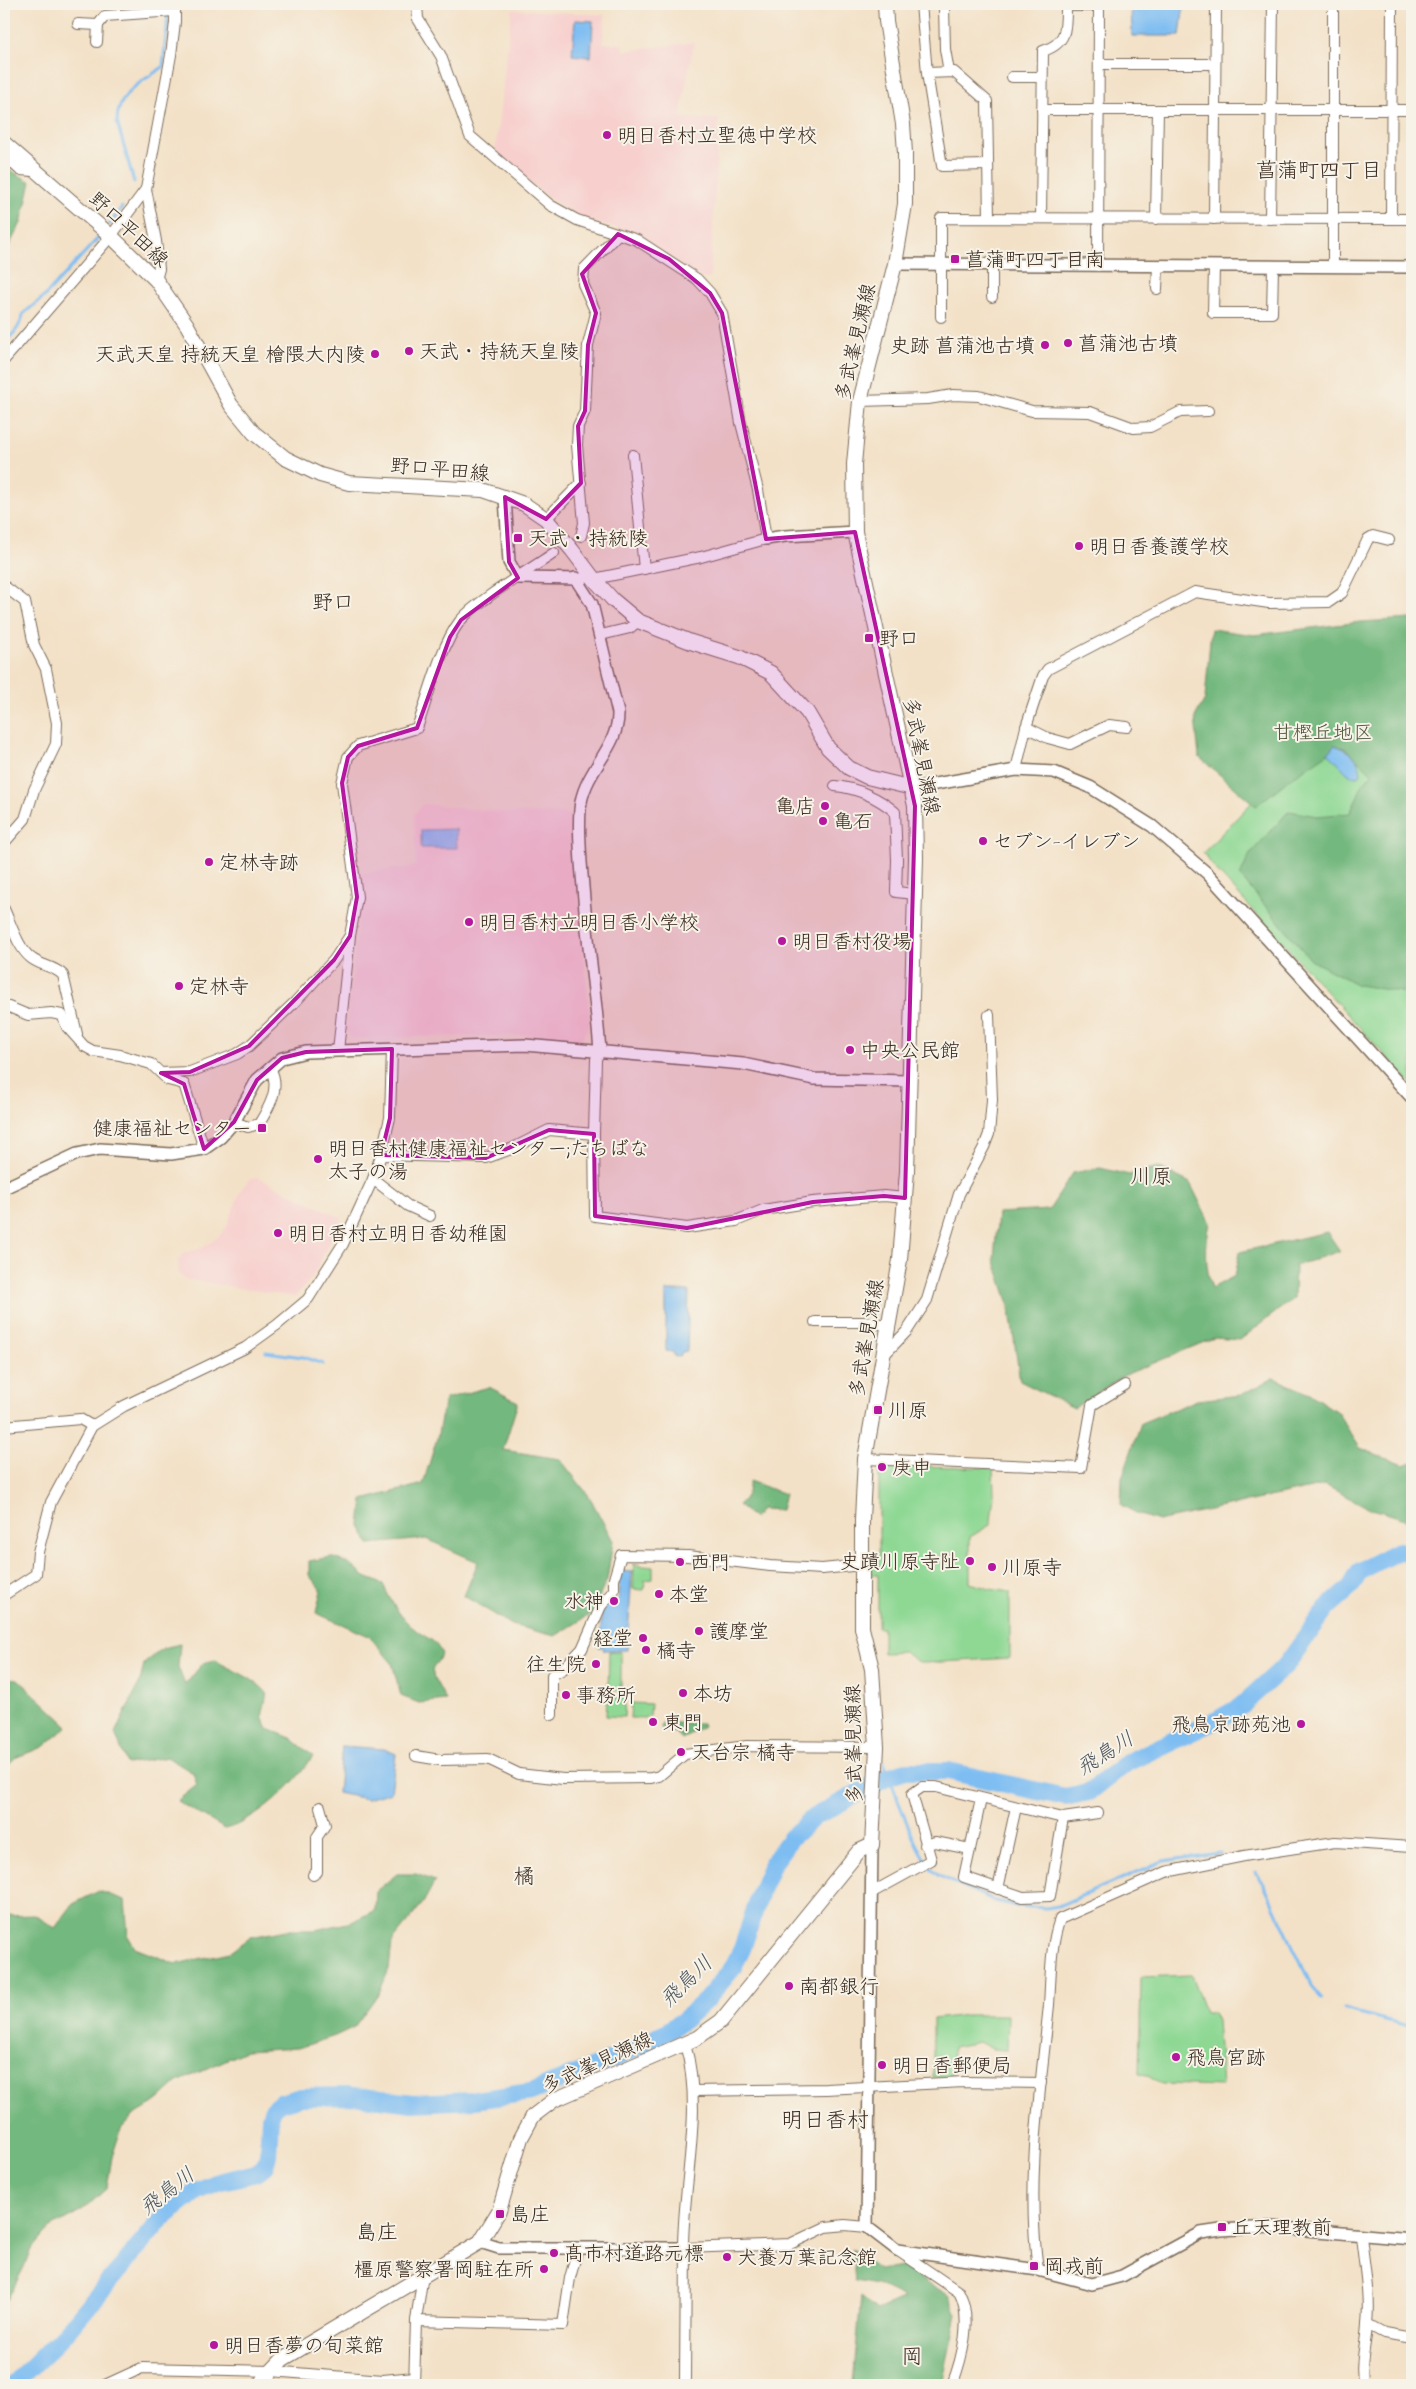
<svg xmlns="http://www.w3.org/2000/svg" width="1416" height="2389" font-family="'Indie Flower','Klee One',sans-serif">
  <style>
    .built { fill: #f7d0ce }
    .green { fill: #8fd894; stroke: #658159 }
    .forest { fill: #73b87e; stroke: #57714e }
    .water { fill: #7ebdf2; stroke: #5c7488 }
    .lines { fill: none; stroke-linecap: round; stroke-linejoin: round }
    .stream { stroke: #7ebdf2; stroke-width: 3 }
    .river { stroke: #7ebdf2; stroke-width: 18 }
    .minor-casing { stroke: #7b6a59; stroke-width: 12 }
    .tertiary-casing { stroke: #7b6a59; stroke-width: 14 }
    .secondary-casing { stroke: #7b6a59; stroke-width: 16 }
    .minor { stroke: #fff; stroke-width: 10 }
    .tertiary { stroke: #fff; stroke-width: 11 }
    .secondary { stroke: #fff; stroke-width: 14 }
    .marked { fill: #b5179e; fill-opacity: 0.2; stroke: #b5179e; stroke-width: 4; stroke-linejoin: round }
    .poi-dot { fill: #b5179e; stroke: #f7f3e8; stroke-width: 2 }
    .labels { text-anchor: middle; stroke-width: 4; stroke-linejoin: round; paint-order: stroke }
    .poi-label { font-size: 20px; fill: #3b2a1e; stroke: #f7f3e8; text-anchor: start }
    .street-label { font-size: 20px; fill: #3b2a1e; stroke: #f7f3e8 }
    .park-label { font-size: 20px; fill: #50563c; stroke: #f7f3e8 }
    .neighbourhood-label { font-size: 21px; fill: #3b2a1e; stroke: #f7f3e8 }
    .water-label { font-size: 21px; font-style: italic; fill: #4f565e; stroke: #f7f3e8 }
    .quarter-label { font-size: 22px; fill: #3b2a1e; stroke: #f7f3e8 }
  </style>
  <rect width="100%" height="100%" fill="#f7f3e8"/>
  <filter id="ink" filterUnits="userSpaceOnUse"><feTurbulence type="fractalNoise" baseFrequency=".02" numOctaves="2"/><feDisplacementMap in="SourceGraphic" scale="10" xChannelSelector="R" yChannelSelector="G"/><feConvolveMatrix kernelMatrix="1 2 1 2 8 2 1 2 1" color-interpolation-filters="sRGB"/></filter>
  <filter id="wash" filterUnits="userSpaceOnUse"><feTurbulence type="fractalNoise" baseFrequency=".0096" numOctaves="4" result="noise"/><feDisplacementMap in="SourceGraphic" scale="20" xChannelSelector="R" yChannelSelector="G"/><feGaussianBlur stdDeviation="1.12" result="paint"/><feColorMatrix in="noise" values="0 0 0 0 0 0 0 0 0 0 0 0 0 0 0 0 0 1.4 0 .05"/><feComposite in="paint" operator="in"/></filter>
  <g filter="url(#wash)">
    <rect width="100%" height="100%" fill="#f3e1c7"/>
    <g class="built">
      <path d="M512,9L605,15L603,43L623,44L624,51L694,42L680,118L719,119L710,278L701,279L643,239L614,227L592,222L574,215L547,197L495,151Z"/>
      <path d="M423,804L511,813L572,814L590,1024L581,1040L540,1035L351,1038L346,1030L360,907L359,874L416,866L414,815Z"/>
      <path d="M257,1177L342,1218L312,1278L295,1297L184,1279L179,1274L178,1260L183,1254L202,1248L217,1238L226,1228L241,1190L249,1180Z"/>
    </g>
    <g class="green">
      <path d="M1412,636V1085L1216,870L1203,853Z"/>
      <path d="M884,1465L993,1468L994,1493L991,1522L990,1525L970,1537V1583L990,1589L1010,1592V1658L925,1663L917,1661L904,1652L883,1653V1628H878V1575H871V1556L879,1555V1472H884Z"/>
      <path d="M634,1565L653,1567V1579L645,1580L644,1590L633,1589Z"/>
      <path d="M609,1651L621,1652V1690L608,1691Z"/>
      <path d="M607,1698H625L624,1717L606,1716Z"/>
      <path d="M631,1703L651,1704L650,1716H646L645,1718H630Z"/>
      <path d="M1191,1975L1205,2012H1213L1217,2021L1222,2086L1162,2084L1148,2075L1139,2074L1141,1977Z"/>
      <path d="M967,2015H1008L1007,2050L992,2049L979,2042L953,2047L952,2078H933V2019Z"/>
    </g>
    <g class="forest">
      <path d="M4,167L31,182L21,223L4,255Z"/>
      <path d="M1412,619V994L1358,985L1311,960L1240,876L1250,854L1289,811L1317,816L1350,813L1363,784L1372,774L1347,749L1334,745L1328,753L1286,782L1256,806L1199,757L1195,717L1205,699L1211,629L1254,635L1360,622Z"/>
      <path d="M1158,1167L1190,1183L1210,1223C1205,1245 1205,1267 1212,1288L1235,1276L1240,1252L1327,1232L1340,1251L1295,1266L1294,1298L1240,1340L1214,1338L1125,1375L1074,1408L1020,1381L1009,1304L994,1259L998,1213L1049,1210L1073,1173L1100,1168L1129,1175Z"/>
      <path d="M1274,1378L1310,1394L1337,1412L1360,1448L1403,1465L1412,1462V1521L1369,1508L1325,1485L1158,1521L1140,1515L1121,1505L1122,1478L1141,1423L1197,1400L1241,1395Z"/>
      <path d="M489,1387L518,1402L503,1450L560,1459L589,1496L613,1541L607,1580L591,1614L555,1636L512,1625L464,1596L478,1562L426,1539L369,1544L360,1525L363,1500L423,1484L437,1438L445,1399Z"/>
      <path d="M749,1481L785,1494L781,1510L761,1509L754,1518L738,1505C746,1498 750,1492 749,1481Z"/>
      <path d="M331,1557L350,1564L365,1577L383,1584C391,1602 400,1618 417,1631C430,1641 433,1637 442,1654L432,1670L434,1678L446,1700L419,1703L401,1696L392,1663L369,1636L316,1613L321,1590L309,1575V1561Z"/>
      <path d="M180,1644L178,1667L185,1685L203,1663L215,1660C232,1671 254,1677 267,1693L262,1717L268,1729L291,1738L313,1756C294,1785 259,1820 225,1829L177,1801L197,1785L193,1773L167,1757L127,1764L115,1733L140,1682L144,1664L163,1648Z"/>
      <path d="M4,1678L18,1679L68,1726L43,1747L17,1757L4,1769Z"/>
      <path d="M662,1723H702L703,1726L682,1739L676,1733L661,1728Z"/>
      <path d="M397,1874H416L435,1881L423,1903L392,1942L389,1969L379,1993L354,2027L335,2036L298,2048L245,2051L178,2082L155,2103L133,2116L121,2129L112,2157L107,2188L82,2211L49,2229L30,2251L24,2267L4,2306V1916L35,1915L55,1928L73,1904L99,1891L125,1900L128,1936L135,1948L176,1964L230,1952L251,1937L286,1930H315L352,1922L375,1910L376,1891Z"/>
      <path d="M852,2249L879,2270L901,2266L948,2295L957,2314L942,2385H855L853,2383L861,2297L877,2310L904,2298L877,2285L855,2281Z"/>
    </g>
    <g class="water">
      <path d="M1131,4H1184L1180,36H1132Z"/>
      <path d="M575,20L593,21L591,57L572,55Z"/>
      <path d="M1334,745C1350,750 1360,758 1361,774L1355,777L1347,773L1328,753Z"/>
      <path d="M456,829L457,848H421V830Z"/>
      <path d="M666,1291H689L687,1351L682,1352L680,1356L675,1357L673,1352L666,1351Z"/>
      <path d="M620,1571L632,1572L627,1650H604L603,1647H599L602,1611L609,1603H618Z"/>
      <path d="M342,1746L384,1749L396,1754L391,1792L367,1799L338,1793Z"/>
    </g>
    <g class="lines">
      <g class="stream">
        <path d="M134,182L117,122C117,92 142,82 163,67L169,4"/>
        <path d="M110,224L122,207"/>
        <path d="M4,341C13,337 22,323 23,314L45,296L99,237"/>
        <path d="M266,1352L303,1357L323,1364"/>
        <path d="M884,1763C897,1794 914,1855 939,1876L996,1901L1016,1906L1046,1908L1058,1906L1163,1861L1220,1853"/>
        <path d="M1255,1872L1265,1887L1312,1987L1322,1999"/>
        <path d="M1344,2009L1412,2027"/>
      </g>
      <path class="river" d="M13,2385L64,2335L161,2220L197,2191L218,2182L256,2173L265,2166L268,2155L270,2118L273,2109L280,2103L301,2097L354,2096L413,2103L474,2100L531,2092L620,2056L664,2033L684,2020L705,2001L732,1969L742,1949L762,1888L773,1862L791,1838L814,1817L890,1776L906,1771H948L1065,1797L1089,1792L1128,1762L1217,1720L1241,1706L1286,1665L1327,1608L1350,1588L1360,1571L1398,1551L1412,1552"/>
    </g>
  </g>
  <g filter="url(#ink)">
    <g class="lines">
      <g class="minor-casing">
        <g id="minor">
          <path d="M417,4L418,19L441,56L470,136L550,205L577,220L637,240L697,279L710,293L722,313L741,423L758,490L766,539L701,557L594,579"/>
          <path d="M921,4L927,73L942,166L988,165"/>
          <path d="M944,7L945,49L949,72"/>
          <path d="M78,24L98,25"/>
          <path d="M97,42L98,25L105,16L174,11"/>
          <path d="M1099,64H1215"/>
          <path d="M927,73L954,72L987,101L989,218"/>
          <path d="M1012,77H1042"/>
          <path d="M1042,110H1412"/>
          <path d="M4,155L20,170L33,171"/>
          <path d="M1041,218L1043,51C1067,43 1066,29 1066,6H1099"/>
          <path d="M1156,219L1158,110"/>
          <path d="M1214,219L1216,4"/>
          <path d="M1270,219L1273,4"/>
          <path d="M1391,219L1392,4"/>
          <path d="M1098,266L1099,4"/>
          <path d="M1214,267L1213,313H1272L1273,267"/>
          <path d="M1333,267V4"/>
          <path d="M156,280L159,269L156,241L146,189L171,55L175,22V4"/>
          <path d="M1157,289L1158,266"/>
          <path d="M992,297V265"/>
          <path d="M941,317V218L1412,219"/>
          <path d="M4,360L111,236L146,189"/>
          <path d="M860,401L928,399L953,395L979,396L1032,411L1090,412L1134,428L1150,427L1180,412L1208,411"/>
          <path d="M633,455L644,569"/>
          <path d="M546,519L581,483"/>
          <path d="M581,536L584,523L577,445L578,426L585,411L588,345L596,313L583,284L584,269L618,234"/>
          <path d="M4,586L25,602L34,645L46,669L57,723L56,744L34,790L25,819L4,843"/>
          <path d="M601,635L630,628L638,621"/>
          <path d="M1026,727L1048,738L1070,744L1109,725L1127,727"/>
          <path d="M1016,770L1026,727L1043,676L1048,669L1195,592L1269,603L1329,602L1342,593L1368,539L1373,536L1389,540"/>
          <path d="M835,786C857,788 879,798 895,812L897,860L896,892L915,894"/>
          <path d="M4,909C11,924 18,948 31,958C41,966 54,966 63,975L77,1034"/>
          <path d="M4,1005L28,1015L51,1013L62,1015L67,1027L84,1046L93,1051L120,1055L151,1064L168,1080L184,1084L204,1149"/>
          <path d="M338,1051L350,936L357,897L342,783L348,757L358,746L417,728C428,697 440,647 460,621C477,600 530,570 554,553"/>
          <path d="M600,1051L596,1059L594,1134L595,1216L687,1228L736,1221L763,1210L813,1202L884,1196L905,1198"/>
          <path d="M161,1073L190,1072L237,1054L249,1046L295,1002L334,960L349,937"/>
          <path d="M234,1122L248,1127L259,1124C270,1106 281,1087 270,1068"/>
          <path d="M381,1155L486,1158L511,1149L549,1130L594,1134"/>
          <path d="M373,1179L408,1206L430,1216"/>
          <path d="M815,1322H863L889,1325"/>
          <path d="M883,1356L907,1331L927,1300L959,1194L984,1147L989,1134L992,1100L989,1015"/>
          <path d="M4,1426L80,1419L92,1426"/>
          <path d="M865,1459L1081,1468L1092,1405L1125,1385"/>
          <path d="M4,1595L36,1574L38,1552L51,1502L92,1426L124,1406L245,1348L277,1325L308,1299L343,1244L373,1179L381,1155L390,1118L392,1049"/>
          <path d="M552,1715V1675L563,1669L582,1649L601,1606L614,1590V1579L621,1555L688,1556L770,1566L822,1569L862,1565"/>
          <path d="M416,1756L440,1760L488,1759L519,1774L563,1779L651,1778L659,1776L685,1754L715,1750L747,1746L877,1747"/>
          <path d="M981,1799L964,1877L1023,1897L1050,1896L1063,1818"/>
          <path d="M925,1845L935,1842L970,1849"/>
          <path d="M313,1875L317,1872V1837L325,1825L320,1807"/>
          <path d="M998,1889L1016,1807"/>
          <path d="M871,1893L931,1860L912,1794L922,1787H936L1063,1818L1098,1813"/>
          <path d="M693,2091L826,2089L964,2082L1041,2083"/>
          <path d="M1361,2236C1364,2265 1370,2295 1367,2324C1366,2346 1359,2364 1364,2385"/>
          <path d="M683,2248C683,2182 704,2108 685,2044"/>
          <path d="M897,2250L959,2292C973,2318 962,2359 952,2385"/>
          <path d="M1038,2270C1026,2182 1040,2093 1049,2005C1051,1976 1050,1946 1060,1919L1166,1872L1244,1856L1335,1842L1412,1847"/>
          <path d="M416,2321L563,2325L570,2278L578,2248"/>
          <path d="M1367,2324L1384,2333L1412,2338"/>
          <path d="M105,2385L142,2368L271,2371L383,2380L414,2377"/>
          <path d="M414,2385L416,2321L423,2274"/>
          <path d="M687,2385L685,2380L686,2248L790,2244L826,2227L845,2225L867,2227"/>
        </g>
      </g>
      <g class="tertiary-casing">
        <g id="tertiary">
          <path d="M895,264L1412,267"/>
          <path d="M505,497L509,562L518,578L582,579"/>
          <path d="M766,539L785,536L855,532"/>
          <path d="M575,578L592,604L618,713C619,749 582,772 580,810C578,835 581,862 583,887C587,941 596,996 600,1051"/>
          <path d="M912,788L1016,770L1054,772L1090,787L1152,826L1208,874L1412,1098"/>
          <path d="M4,1188L77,1154L100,1149L171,1154L204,1149L221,1137L234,1122L257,1080L282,1058L306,1052L525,1045L743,1064L814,1079L909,1081"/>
          <path d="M872,1845L867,2227L897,2250L1038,2270L1092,2284L1122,2276L1201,2233L1221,2230L1270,2227L1412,2239"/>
          <path d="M480,2242L499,2248H686"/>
        </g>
      </g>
      <g class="secondary-casing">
        <g id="secondary">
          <path d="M4,143L111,236L156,280L187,325L231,405L254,433L285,458L320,475L349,483L483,490L524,504L546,519L572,550L594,579L613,600L638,621L691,642L739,657L771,673L807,712L828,748L849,768L867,777L912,788"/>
          <path d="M261,2385L262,2381L283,2359L480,2242L499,2211L521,2138L533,2116L554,2100L697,2038L721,2021L859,1851L872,1845L877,1747L872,1669L862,1628V1519L865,1459L900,1260L907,1171L916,858L915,806L855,532L854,464L860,401L895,264L905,204V153L903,124L886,21L885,4"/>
        </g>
      </g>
      <use href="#minor" class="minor"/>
      <use href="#tertiary" class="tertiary"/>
      <use href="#secondary" class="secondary"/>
    </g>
  </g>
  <path class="marked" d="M618,234L669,259L710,293L722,313L766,539L855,532L915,806L905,1198L884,1196L813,1202L687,1228L595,1216L594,1134L549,1130L486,1158L381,1155L390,1118L392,1049L306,1052L282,1058L257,1080L234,1122L204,1149L184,1084L161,1073L190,1072L249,1046L334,960L350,936L357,897L342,783L348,757L358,746L417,728L450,637L461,620L518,578L509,562L505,497L546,519L581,483L578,426L585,411L588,345L596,313L582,274Z"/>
  <g class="poi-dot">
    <circle cx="607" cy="135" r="5"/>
    <rect x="950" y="254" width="10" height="10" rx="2.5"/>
    <circle cx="1068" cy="343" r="5"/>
    <circle cx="1045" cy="345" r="5"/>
    <circle cx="409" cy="351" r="5"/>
    <circle cx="375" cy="354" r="5"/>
    <rect x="513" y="533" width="10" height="10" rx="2.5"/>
    <circle cx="1079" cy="546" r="5"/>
    <rect x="864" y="633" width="10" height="10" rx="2.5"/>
    <circle cx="825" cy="806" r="5"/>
    <circle cx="823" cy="821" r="5"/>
    <circle cx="983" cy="841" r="5"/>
    <circle cx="209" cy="862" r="5"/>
    <circle cx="469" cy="922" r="5"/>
    <circle cx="782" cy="941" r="5"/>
    <circle cx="179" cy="986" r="5"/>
    <circle cx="850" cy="1050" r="5"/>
    <rect x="257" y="1123" width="10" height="10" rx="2.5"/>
    <circle cx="318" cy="1159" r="5"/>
    <circle cx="278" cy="1233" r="5"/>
    <rect x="873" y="1405" width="10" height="10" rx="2.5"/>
    <circle cx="882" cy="1467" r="5"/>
    <circle cx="970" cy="1561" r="5"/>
    <circle cx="680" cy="1562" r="5"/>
    <circle cx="992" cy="1567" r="5"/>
    <circle cx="659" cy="1594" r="5"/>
    <circle cx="614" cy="1601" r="5"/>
    <circle cx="699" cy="1631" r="5"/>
    <circle cx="643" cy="1638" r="5"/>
    <circle cx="646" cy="1650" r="5"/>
    <circle cx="596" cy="1664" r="5"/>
    <circle cx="683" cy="1693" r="5"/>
    <circle cx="566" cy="1695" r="5"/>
    <circle cx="653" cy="1722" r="5"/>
    <circle cx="1301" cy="1724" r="5"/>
    <circle cx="681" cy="1752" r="5"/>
    <circle cx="789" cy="1986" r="5"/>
    <circle cx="1176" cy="2057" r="5"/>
    <circle cx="882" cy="2065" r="5"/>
    <rect x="495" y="2209" width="10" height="10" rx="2.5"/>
    <rect x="1217" y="2222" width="10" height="10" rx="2.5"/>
    <circle cx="554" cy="2253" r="5"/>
    <circle cx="727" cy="2257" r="5"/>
    <rect x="1029" y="2261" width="10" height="10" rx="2.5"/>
    <circle cx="544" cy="2269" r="5"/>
    <circle cx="214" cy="2345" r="5"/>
  </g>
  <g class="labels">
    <g class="poi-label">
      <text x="617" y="142">明日香村立聖徳中学校</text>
      <text x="965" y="266">菖蒲町四丁目南</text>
      <text x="1078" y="350">菖蒲池古墳</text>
      <text x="1035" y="352" text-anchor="end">史跡 菖蒲池古墳</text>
      <text x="419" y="358">天武・持統天皇陵</text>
      <text x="365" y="361" text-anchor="end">天武天皇 持統天皇 檜隈大内陵</text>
      <text x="528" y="545">天武・持統陵</text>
      <text x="1089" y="553">明日香養護学校</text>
      <text x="879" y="645">野口</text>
      <text x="815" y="813" text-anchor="end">亀店</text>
      <text x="833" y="828">亀石</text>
      <text x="993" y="848">セブン-イレブン</text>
      <text x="219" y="869">定林寺跡</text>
      <text x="479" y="929">明日香村立明日香小学校</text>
      <text x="792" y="948">明日香村役場</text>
      <text x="189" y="993">定林寺</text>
      <text x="860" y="1057">中央公民館</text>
      <text x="252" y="1135" text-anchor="end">健康福祉センター</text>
      <text x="328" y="1155">明日香村健康福祉センター;たちばな<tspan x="328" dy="23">太子の湯</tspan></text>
      <text x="288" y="1240">明日香村立明日香幼稚園</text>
      <text x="888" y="1417">川原</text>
      <text x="892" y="1474">庚申</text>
      <text x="960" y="1568" text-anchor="end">史蹟川原寺阯</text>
      <text x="690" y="1569">西門</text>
      <text x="1002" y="1574">川原寺</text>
      <text x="669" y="1601">本堂</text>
      <text x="604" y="1608" text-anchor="end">水神</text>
      <text x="709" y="1638">護摩堂</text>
      <text x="633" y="1645" text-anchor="end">経堂</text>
      <text x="656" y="1657">橘寺</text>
      <text x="586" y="1671" text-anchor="end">往生院</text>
      <text x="693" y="1700">本坊</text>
      <text x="576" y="1702">事務所</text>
      <text x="663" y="1729">東門</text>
      <text x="1291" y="1731" text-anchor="end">飛鳥京跡苑池</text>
      <text x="691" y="1759">天台宗 橘寺</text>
      <text x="799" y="1993">南都銀行</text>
      <text x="1186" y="2064">飛鳥宮跡</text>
      <text x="892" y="2072">明日香郵便局</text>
      <text x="510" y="2221">島庄</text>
      <text x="1232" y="2234">丘天理教前</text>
      <text x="564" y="2260">髙市村道路元標</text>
      <text x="737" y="2264">犬養万葉記念館</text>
      <text x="1044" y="2273">岡戎前</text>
      <text x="534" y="2276" text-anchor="end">橿原警察署岡駐在所</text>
      <text x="224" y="2352">明日香夢の旬菜館</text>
    </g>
    <g class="street-label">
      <text transform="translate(129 229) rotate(43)" y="7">野口平田線</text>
      <text transform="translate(855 342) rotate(-77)" y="7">多武峯見瀬線</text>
      <text transform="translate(440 469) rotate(5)" y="7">野口平田線</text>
      <text transform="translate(922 756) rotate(79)" y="7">多武峯見瀬線</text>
      <text transform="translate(866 1338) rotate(-80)" y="7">多武峯見瀬線</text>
      <text transform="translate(853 1744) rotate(-91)" y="7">多武峯見瀬線</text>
      <text transform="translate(597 2062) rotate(-25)" y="7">多武峯見瀬線</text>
    </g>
    <g class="park-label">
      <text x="1323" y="739">甘樫丘地区</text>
    </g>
    <g class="neighbourhood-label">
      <text x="1319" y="177">菖蒲町四丁目</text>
      <text x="333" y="609">野口</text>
      <text x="1151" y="1183">川原</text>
      <text x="524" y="1883">橘</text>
      <text x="377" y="2239">島庄</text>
      <text x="912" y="2363">岡</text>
    </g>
    <g class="water-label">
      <text transform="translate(1105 1753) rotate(-32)" y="7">飛鳥川</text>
      <text transform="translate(686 1981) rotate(-44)" y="7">飛鳥川</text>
      <text transform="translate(167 2191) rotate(-38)" y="7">飛鳥川</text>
    </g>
    <g class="quarter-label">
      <text x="825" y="2127">明日香村</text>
    </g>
  </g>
  <rect width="1416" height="2389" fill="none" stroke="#f7f3e8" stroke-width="20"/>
</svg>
